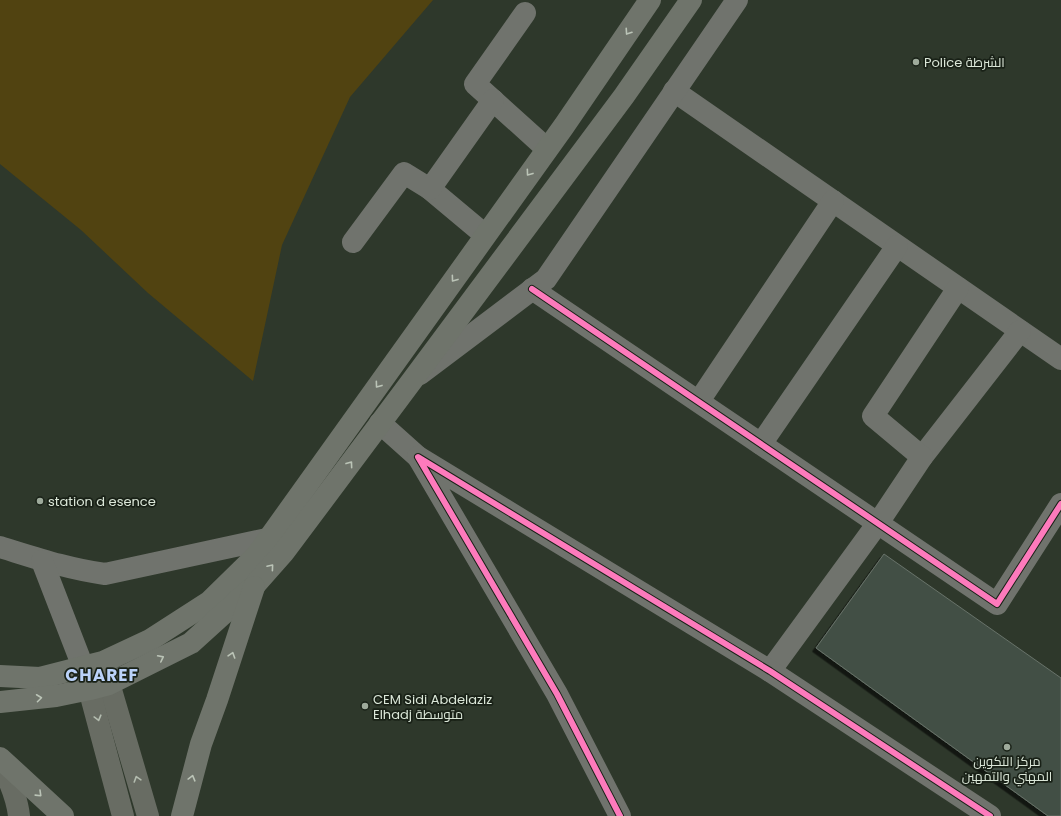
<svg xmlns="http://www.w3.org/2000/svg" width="1061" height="816" font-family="Poppins,Cairo,sans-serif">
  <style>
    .green { fill: #514311 }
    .building { fill: #434f45; stroke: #68736a; filter: url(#shadow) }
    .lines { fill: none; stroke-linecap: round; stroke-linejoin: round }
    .street { stroke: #70736d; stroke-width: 22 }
    .secondary { stroke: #686c63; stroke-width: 22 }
    .primary { stroke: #6f746b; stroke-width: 22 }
    .cycleway-casing { stroke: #192117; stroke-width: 8 }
    .cycleway { stroke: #fd7abc; stroke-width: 6 }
    .oneway { stroke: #bbc4b7 }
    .oneway2 { stroke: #b3bcaf }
    .poi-dot { fill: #9eaa9b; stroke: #192117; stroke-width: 1.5 }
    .labels { text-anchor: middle; stroke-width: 3.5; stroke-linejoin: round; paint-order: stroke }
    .poi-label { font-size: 13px; fill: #dbe7d8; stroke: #192117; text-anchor: start }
    .district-label { font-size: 17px; font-weight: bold; letter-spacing: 1px; fill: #bbd2f9; stroke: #192117 }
  </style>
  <defs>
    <filter id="shadow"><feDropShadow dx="-3.5" dy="3.5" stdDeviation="0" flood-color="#0009"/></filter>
  </defs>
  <rect width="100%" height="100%" fill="#2e382b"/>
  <path class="green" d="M0,0H433L350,97L282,245L253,381L148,293L81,230L0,164Z"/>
  <path class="building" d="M884,554L1061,678V816H1048L816,648Z"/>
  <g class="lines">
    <g class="street">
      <path d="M525,13L475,84L547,149"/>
      <path d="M674,91L1061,359"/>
      <path d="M430,189L485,235"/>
      <path d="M353,242L404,173L430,189L493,100"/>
      <path d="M532,289L997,604L1061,504"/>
      <path d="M420,374L546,279L737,0"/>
      <path d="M699,401L833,201"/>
      <path d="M380,423L418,457"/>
      <path d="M761,444L897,246"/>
      <path d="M922,457L1020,331"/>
      <path d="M0,547C36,558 68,569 105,574L267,539"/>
      <path d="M42,561L83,667"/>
      <path d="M770,671L878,523L922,457L873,416L958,288"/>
      <path d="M620,816L557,694L418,457L770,671L990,816"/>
    </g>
    <g class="secondary">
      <path d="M104,666L148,816"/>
      <path d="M84,670L123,816"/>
      <path d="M0,762C9,779 17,797 19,816"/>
    </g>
    <g class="primary">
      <path d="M0,676L40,678L83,667L103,662L150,640L209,602L257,555L564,126L650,0"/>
      <path d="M0,702L56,696L90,689L109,684L191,643L254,586L284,552L414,378L624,96L691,0"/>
      <path d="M0,758L63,816"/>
      <path d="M182,816L201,744L217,700L254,587"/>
    </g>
    <g class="cycleway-casing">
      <g id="cycleway">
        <path d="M532,289L997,604L1061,504"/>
        <path d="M620,816L557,694L418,457L770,671L990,816"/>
      </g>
    </g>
    <use href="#cycleway" class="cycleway"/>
  </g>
  <defs><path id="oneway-chevron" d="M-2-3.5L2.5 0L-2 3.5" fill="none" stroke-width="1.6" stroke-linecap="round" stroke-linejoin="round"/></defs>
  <g class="oneway">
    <use href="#oneway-chevron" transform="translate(628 32) rotate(124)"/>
    <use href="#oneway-chevron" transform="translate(529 173) rotate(126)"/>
    <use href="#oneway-chevron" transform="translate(454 279) rotate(126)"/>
    <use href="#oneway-chevron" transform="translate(378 385) rotate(126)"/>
    <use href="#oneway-chevron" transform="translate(350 464) rotate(-54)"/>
    <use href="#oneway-chevron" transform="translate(271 567) rotate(-50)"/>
    <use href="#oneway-chevron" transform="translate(232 655) rotate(-72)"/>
    <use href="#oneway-chevron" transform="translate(161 658) rotate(-27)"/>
    <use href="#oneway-chevron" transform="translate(39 698) rotate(-7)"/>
    <use href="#oneway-chevron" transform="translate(192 778) rotate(-75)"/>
    <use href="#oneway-chevron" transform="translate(39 794) rotate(44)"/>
  </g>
  <g class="oneway2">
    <use href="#oneway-chevron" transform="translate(98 718) rotate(75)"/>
    <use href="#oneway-chevron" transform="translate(137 779) rotate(-107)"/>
  </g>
  <g class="poi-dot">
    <circle cx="916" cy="62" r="4"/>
    <circle cx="40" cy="501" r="4"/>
    <circle cx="365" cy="706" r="4"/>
    <circle cx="1007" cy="747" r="4"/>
  </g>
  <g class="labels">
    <g class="poi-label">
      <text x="924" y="67">Police الشرطة</text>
      <text x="48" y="506">station d esence</text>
      <text x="373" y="704">CEM Sidi Abdelaziz<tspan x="373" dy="15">Elhadj متوسطة</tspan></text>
      <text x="1007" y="766" text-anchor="middle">مركز التكوين<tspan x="1007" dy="15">المهني والتمهين</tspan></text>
    </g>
    <g class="district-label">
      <text x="102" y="681">CHAREF</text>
    </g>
  </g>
</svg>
